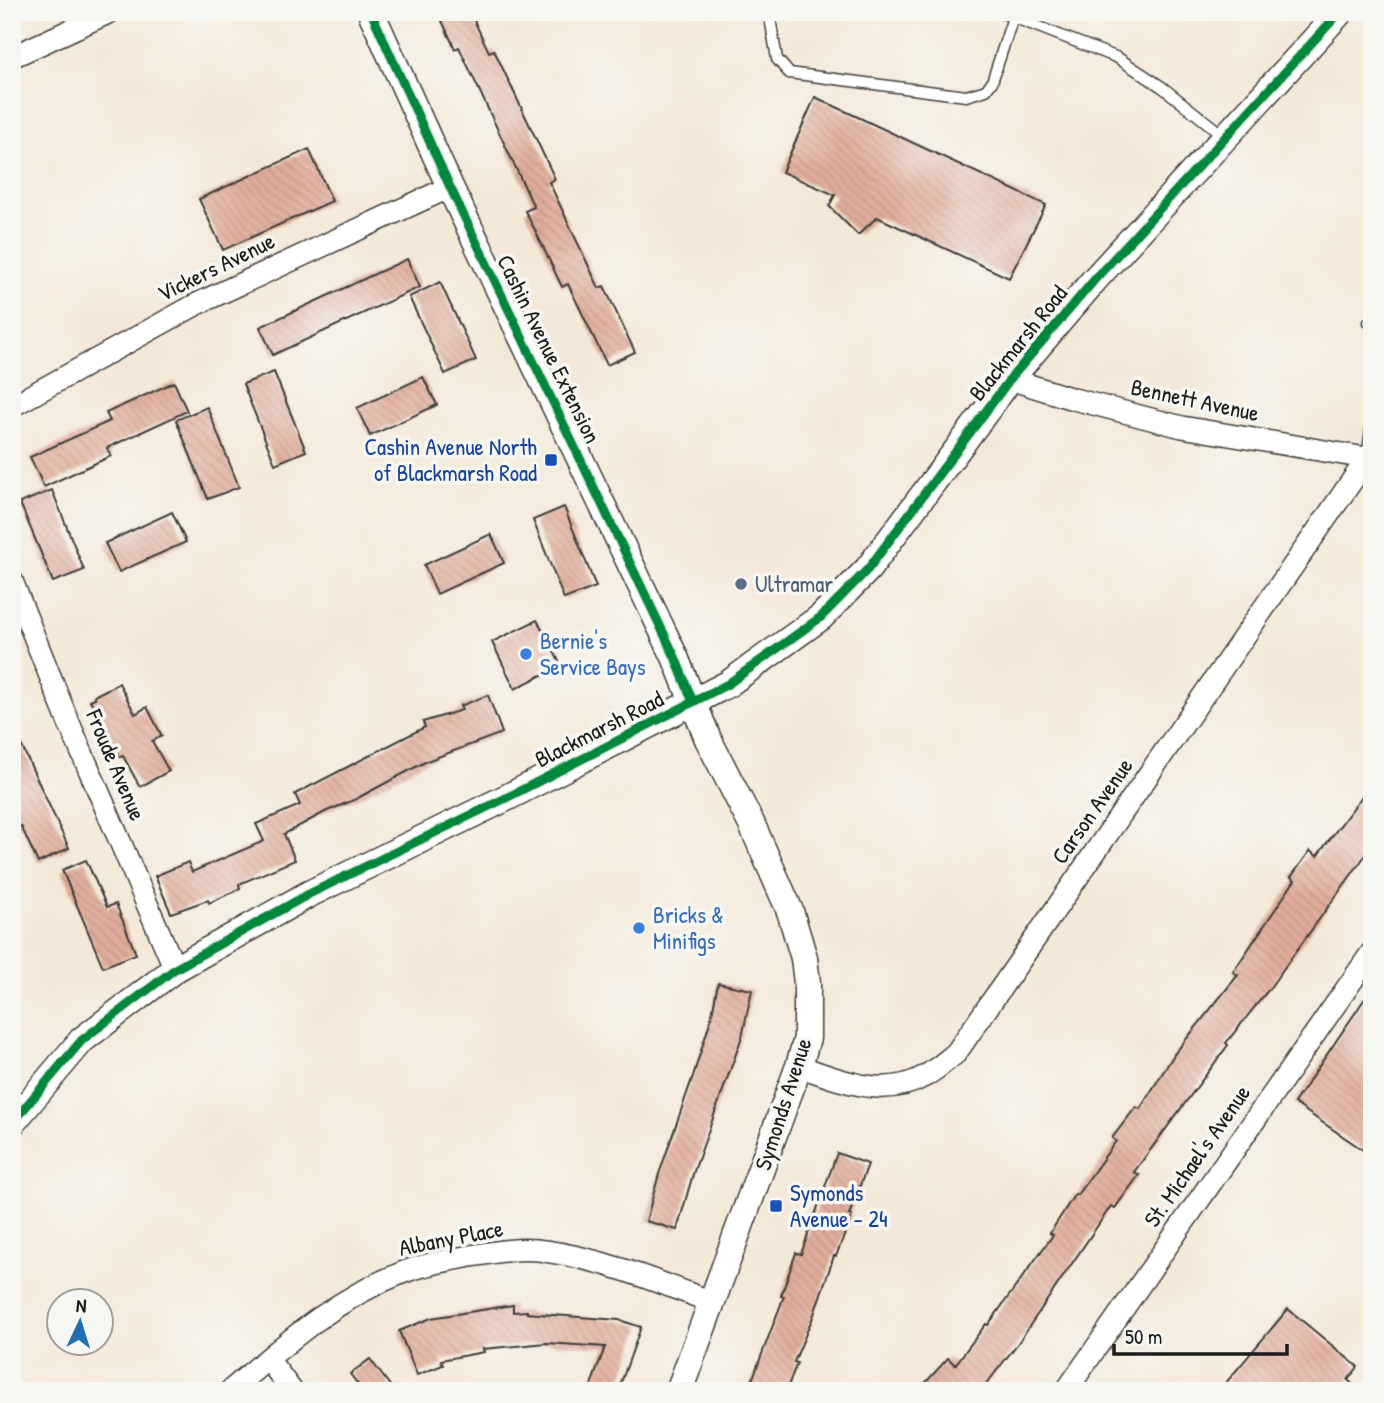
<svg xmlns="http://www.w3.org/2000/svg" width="1384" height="1403" font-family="'Patrick Hand',sans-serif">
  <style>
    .building { fill: url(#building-back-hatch) }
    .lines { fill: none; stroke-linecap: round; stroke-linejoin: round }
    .service-casing { stroke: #3c3b38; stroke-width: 13 }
    .minor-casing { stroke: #3c3b38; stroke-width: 24 }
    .tertiary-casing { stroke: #3c3b38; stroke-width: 29 }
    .service { stroke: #fff; stroke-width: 10 }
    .minor { stroke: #fff; stroke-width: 21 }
    .tertiary { stroke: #fff; stroke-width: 26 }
    .cycleway-casing { stroke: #f6f6f2; stroke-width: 13 }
    .cycleway { stroke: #00873e; stroke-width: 9 }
    .transit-dot { fill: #1a4fb4; stroke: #f6f6f2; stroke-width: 2.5 }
    .service-dot { fill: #5c6f8a; stroke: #f6f6f2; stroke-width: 2.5 }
    .shop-dot { fill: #3f7fe0; stroke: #f6f6f2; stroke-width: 2.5 }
    .labels { text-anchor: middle; stroke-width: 7; stroke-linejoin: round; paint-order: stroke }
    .street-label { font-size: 23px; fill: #1c1c1c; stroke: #f6f6f2 }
    .transit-label { font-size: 23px; fill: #164399; stroke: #f6f6f2; text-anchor: end }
    .service-label { font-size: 23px; fill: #4e5e75; stroke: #f6f6f2; text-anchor: start }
    .shop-label { font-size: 23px; fill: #366cbe; stroke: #f6f6f2; text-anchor: start }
  </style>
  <defs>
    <pattern id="building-back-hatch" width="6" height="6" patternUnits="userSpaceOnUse" patternTransform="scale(1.75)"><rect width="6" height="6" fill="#e1ad9b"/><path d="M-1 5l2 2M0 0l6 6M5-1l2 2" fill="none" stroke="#c09485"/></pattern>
  </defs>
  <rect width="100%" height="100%" fill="#f6f6f2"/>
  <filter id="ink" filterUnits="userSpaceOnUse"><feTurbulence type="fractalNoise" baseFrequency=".0143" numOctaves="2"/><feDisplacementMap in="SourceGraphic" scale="14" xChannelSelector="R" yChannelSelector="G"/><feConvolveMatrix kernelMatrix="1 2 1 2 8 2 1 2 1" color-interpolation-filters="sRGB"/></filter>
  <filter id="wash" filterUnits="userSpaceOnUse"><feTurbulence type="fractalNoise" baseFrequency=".00686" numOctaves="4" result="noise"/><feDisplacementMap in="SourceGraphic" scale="28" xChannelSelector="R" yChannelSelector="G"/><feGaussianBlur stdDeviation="1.57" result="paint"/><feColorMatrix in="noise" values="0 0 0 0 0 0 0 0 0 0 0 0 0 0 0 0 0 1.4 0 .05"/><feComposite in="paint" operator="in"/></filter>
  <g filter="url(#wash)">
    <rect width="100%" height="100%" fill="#f4e9d8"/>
    <g id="blocks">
      <g class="building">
        <path d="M438,12H470L489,52L494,50L555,179L549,182L599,288L604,286L635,352L607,365L568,284L562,287L535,230L525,211L534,207L459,47L455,49Z"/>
        <path d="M815,97L1046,205L1009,278L877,217L858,235L829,206L835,195L782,172Z"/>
        <path d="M309,149L332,201L223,250L199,199Z"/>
        <path d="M407,259L420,287L273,355L260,327Z"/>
        <path d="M440,282L476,360L445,374L409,297Z"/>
        <path d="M274,372L306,451L275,464L243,384Z"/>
        <path d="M423,377L437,405L370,436L357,408Z"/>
        <path d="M174,382L187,411L107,448L111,456L44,487L30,457L110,421L106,413Z"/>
        <path d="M207,407L239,487L208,499L176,420Z"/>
        <path d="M52,490L84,570L53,582L20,503Z"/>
        <path d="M564,507L596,587L564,599L533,520Z"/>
        <path d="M172,512L186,542L119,572L105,543Z"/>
        <path d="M491,534L504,563L437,594L424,565Z"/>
        <path d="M537,620L561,665L515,689L492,642Z"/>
        <path d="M119,683L135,714L147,707L162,736L152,741L169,771L140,787L123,756L120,757L90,700L95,698L94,696Z"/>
        <path d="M488,695L502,733L427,761L354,800L327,811L284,834L295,860L239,884L240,889L209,903L208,900L171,913L155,876L188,862L192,872L264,841L256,824L300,805L295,794L425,727L423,722L462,710L460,706Z"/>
        <path d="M12,725L69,848L38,863L21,826L12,830Z"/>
        <path d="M1372,783V846L1269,989L1226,1043L1228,1045L1134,1172L1139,1175L1115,1208L1111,1206L1018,1343L981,1391H918L948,1358L955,1365L986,1324L988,1325L1053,1235L1050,1233L1075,1194L1077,1195L1116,1141L1112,1138L1136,1107L1140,1109L1175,1053L1238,975L1233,972L1295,880L1291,877L1310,851L1317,856Z"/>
        <path d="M86,860L107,907L116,904L136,954L103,967L62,870Z"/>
        <path d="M718,983L752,990L742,1037L693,1174L677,1230L646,1221L659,1174L693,1076L711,1019Z"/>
        <path d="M1372,988V1156L1294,1103Z"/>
        <path d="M837,1153L868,1164L849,1215L852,1216L836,1256H834L813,1317L794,1362L797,1363L786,1391H748L784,1296H781L796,1253L801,1254Z"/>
        <path d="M513,1305V1312L527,1311V1313L619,1320L641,1327L618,1391H589L605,1347L547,1343L483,1349L484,1352L441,1360L443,1365L417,1375L399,1331L431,1318Z"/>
        <path d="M1288,1309L1358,1367L1348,1380L1360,1391H1219Z"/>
        <path d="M370,1359L394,1391H363L350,1374Z"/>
      </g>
    </g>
  </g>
  <g filter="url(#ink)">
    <use href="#blocks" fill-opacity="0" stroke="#3c3b38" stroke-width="2"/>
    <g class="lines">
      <g class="service-casing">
        <g id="service">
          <path d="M769,12L777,59L789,73L966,96L986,90L992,82L1013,17"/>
          <path d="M1000,12L1118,58L1162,87L1224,136"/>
          <path d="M1369,322L1372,323"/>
          <path d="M1367,459L1372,421"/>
        </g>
      </g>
      <g class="minor-casing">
        <g id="minor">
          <path d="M12,57L110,12"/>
          <path d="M1010,379L1070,398L1182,427L1372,459"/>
          <path d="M12,406L197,304L450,187"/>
          <path d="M12,581L66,716L175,969"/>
          <path d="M799,1066C839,1080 884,1100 925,1076C936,1070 946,1061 956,1053L1367,459"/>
          <path d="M268,1359L292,1391"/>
          <path d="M230,1391C286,1343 334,1299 404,1272C425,1264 449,1260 471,1256C494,1252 522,1247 545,1251C603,1259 658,1282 712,1302"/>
          <path d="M1066,1391L1372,952"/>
        </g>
      </g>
      <g class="tertiary-casing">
        <g id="tertiary">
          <path d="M371,12L450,187L675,657L708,739L752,825L790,911L804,958L807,983V1038L799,1066L679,1391"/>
          <path d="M12,1123L82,1040L175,969L309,894L508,797L728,684L821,617L868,569L1010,379L1096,278L1340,12"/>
        </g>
      </g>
      <use href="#service" class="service"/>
      <use href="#minor" class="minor"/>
      <use href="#tertiary" class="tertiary"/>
      <g class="cycleway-casing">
        <g id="cycleway">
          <path d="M371,12L450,187L675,657L693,702"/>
          <path d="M12,1123L82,1040L175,969L309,894L508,797L728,684L821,617L868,569L1010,379L1096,278L1340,12"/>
        </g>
      </g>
      <use href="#cycleway" class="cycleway"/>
    </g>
  </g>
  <g class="transit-dot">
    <rect x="544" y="453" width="14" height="14" rx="3.5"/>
    <rect x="769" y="1199" width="14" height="14" rx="3.5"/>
  </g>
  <circle class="service-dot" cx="741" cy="584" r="7"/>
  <g class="shop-dot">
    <circle cx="526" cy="654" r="7"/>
    <circle cx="639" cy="928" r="7"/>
  </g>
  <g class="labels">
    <g class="street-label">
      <text transform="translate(216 267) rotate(-26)" y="8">Vickers Avenue</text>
      <text transform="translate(1018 343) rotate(-51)" y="8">Blackmarsh Road</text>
      <text transform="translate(549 349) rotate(64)" y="8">Cashin Avenue Extension</text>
      <text transform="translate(1195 400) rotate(12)" y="8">Bennett Avenue</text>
      <text transform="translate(599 729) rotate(-27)" y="8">Blackmarsh Road</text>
      <text transform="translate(116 765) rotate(67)" y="8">Froude Avenue</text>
      <text transform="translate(1092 811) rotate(-55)" y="8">Carson Avenue</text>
      <text transform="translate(783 1104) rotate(-72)" y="8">Symonds Avenue</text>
      <text transform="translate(1197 1156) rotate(-55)" y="8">St. Michael's Avenue</text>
      <text transform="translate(451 1238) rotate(-11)" y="8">Albany Place</text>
    </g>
    <g class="transit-label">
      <text x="537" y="455">Cashin Avenue North<tspan x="537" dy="26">of Blackmarsh Road</tspan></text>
      <text x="790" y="1201" text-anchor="start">Symonds<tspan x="790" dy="26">Avenue - 24</tspan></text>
    </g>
    <g class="service-label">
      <text x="755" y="592">Ultramar</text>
    </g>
    <g class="shop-label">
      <text x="540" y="649">Bernie's<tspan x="540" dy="26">Service Bays</tspan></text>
      <text x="653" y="923">Bricks &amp;<tspan x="653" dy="26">Minifigs</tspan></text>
    </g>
  </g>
  <rect width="1384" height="1403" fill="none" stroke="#f6f6f2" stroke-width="42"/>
  <g transform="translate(80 1322) rotate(4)"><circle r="33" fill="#f6f6f2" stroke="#9f9f9c" stroke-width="2"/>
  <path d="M0-5L12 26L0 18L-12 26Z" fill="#1f6fb2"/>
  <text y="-10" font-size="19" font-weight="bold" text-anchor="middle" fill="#1c1c1c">N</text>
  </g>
  <path d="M1114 1344v10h173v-10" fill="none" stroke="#1c1c1c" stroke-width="3.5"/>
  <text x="1125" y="1344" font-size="21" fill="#1c1c1c" stroke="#f6f6f2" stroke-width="5" paint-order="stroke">50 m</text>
</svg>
